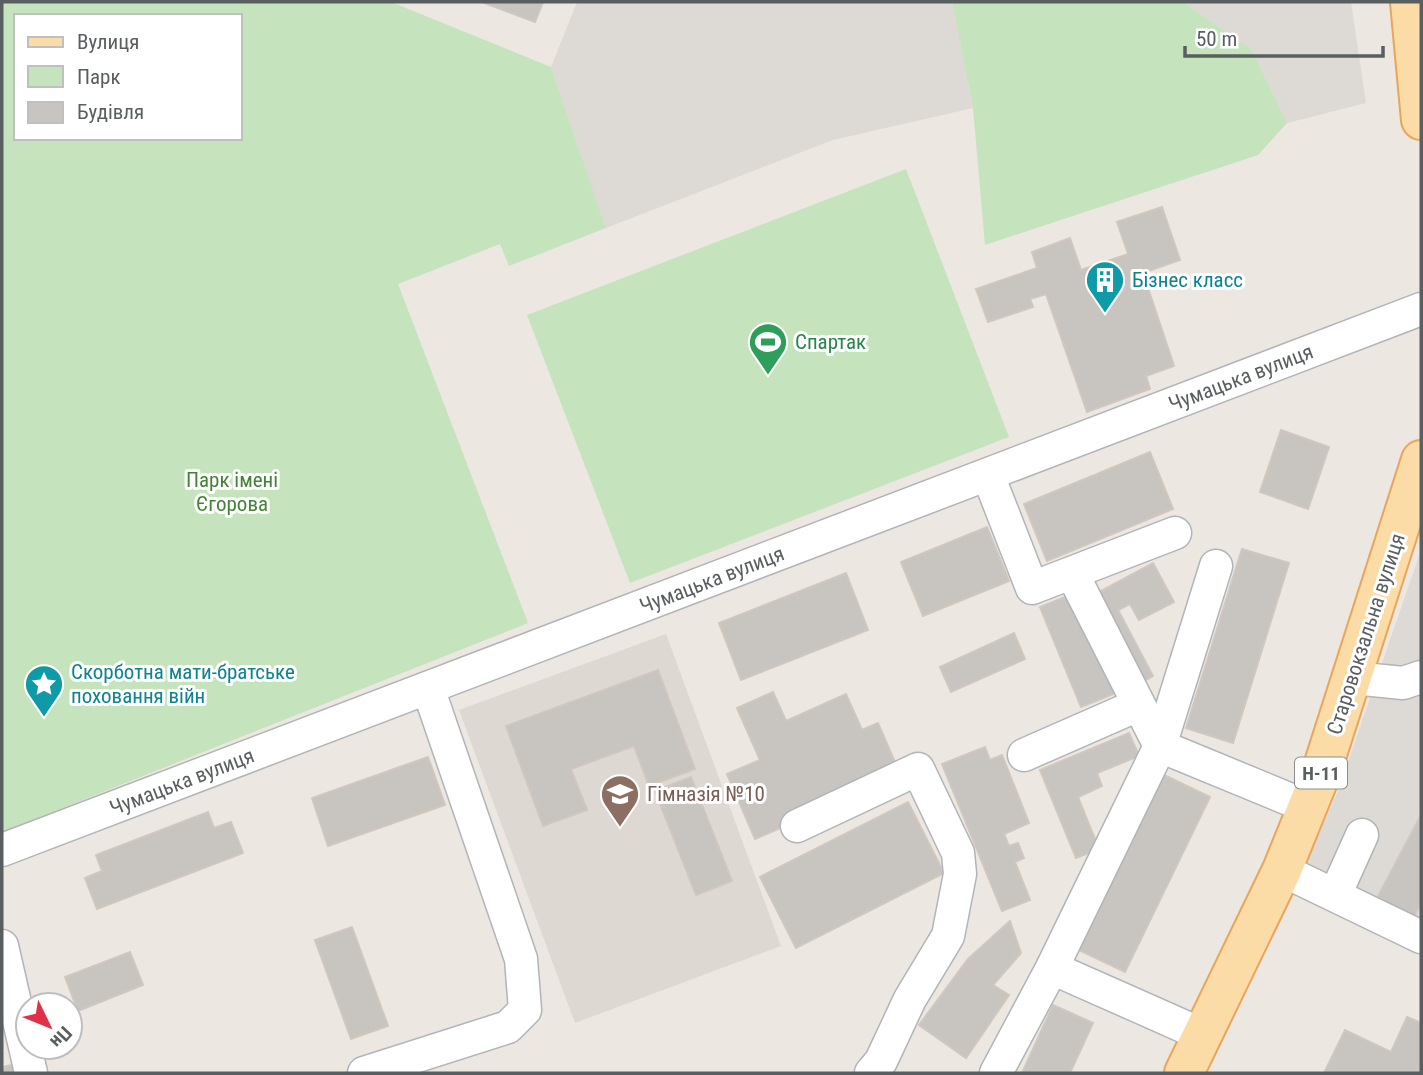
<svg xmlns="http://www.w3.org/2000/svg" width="1423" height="1075" font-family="'Roboto Condensed',sans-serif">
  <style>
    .industrial { fill: #ddd9d5 }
    .education { fill: #ded8d2 }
    .green { fill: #c5e3bd; fill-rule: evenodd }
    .building { fill: #c8c4c0; stroke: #d0c7bf; stroke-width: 2 }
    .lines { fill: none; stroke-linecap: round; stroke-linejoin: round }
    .minor-casing { stroke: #b1b5b8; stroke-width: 35 }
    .major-casing { stroke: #eba55a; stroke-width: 42 }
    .minor { stroke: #fff; stroke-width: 32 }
    .major { stroke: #fbdca6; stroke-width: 38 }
    .labels { text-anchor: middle; stroke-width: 6; stroke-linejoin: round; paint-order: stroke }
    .shield { fill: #fff; stroke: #8b8e90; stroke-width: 2 }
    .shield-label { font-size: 19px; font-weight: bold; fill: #595e61 }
    .culture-label { font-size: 21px; fill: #0d838f; stroke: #fff; text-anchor: start }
    .leisure-label { font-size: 21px; fill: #27864d; stroke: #fff; text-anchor: start }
    .street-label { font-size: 21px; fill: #595e61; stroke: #fff }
    .park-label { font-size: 21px; fill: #438237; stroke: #fff }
    .education-label { font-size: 21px; fill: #785e54; stroke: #fff; text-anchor: start }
  </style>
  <rect width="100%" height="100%" fill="#ece7e1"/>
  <g class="industrial">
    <path d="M577,2H952L973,108L833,140L606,228L551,67Z"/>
    <path d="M1183,2H1351L1366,103L1287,123L1252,50Z"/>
    <path d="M1421,550V948L1295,887L1338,791Z"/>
  </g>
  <path class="education" d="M666,634L781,946L575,1023L459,710Z"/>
  <g class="green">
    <path d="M2,2H391L551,67L606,228L509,266L500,244L398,284L528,623L2,832ZM16,16H240V138H16Z"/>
    <path d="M952,2H1183L1252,50L1287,123L1258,155L985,245L973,108Z"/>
    <path d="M906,169L1009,437L630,583L527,315Z"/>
  </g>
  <g class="building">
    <path d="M482,2H543L535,22Z"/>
    <path d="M1162,207L1180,260L1143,273L1174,366L1146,376L1150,389L1087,412L1046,294L1030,299L1033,307L988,322L976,289L1037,268L1032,252L1070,238L1081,270L1128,254L1117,222Z"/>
    <path d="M1281,430L1329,447L1308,509L1260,492Z"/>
    <path d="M1150,452L1173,509L1047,561L1024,504Z"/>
    <path d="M987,527L1009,581L923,616L901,562Z"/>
    <path d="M1242,549L1289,563L1233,743L1186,728Z"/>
    <path d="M1153,563L1174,602L1139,620L1130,604L1118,610L1153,676L1137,685L1090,597Z"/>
    <path d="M846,573L868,630L741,680L719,623Z"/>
    <path d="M1075,593L1116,693L1081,707L1040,607Z"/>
    <path d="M1014,633L1025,659L951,692L940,667Z"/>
    <path d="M658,670L695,769L649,786L634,746L571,769L587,810L543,826L506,726Z"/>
    <path d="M773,692L786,721L846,694L862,730L878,723L897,767L817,812L755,839L727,774L760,760L737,708Z"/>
    <path d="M1129,733L1139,756L1097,773L1102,786L1078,797L1099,849L1076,858L1040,770Z"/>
    <path d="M985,747L990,760L1002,755L1029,823L1004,834L1009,846L1018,843L1024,858L1015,862L1030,900L1002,911L942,764Z"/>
    <path d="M428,757L445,805L328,846L312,798Z"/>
    <path d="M1164,775L1210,797L1125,972L1079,950Z"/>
    <path d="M691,777L732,881L696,895L655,791Z"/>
    <path d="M908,802L944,873L796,948L760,877Z"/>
    <path d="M208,812L214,828L231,822L243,853L97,909L85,878L102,871L96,855Z"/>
    <path d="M1421,815V903L1411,922L1375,902Z"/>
    <path d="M1010,921L1021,953L993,985L1009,995L966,1058L919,1025L968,959Z"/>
    <path d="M352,927L388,1026L351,1039L315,940Z"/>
    <path d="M130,952L143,985L78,1011L65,977Z"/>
    <path d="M1053,1005L1093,1023L1070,1073H1022Z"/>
    <path d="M1407,1017L1421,1023V1073H1324L1345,1030L1391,1052Z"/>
    <path d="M17,1064L19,1073H2V1067Z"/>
  </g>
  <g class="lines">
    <g class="minor-casing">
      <g id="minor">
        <path d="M988,475L1032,588L1175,533"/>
        <path d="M1072,573L1160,746L1308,807"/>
        <path d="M1353,678L1403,683L1421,677"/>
        <path d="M1024,755L1138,705"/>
        <path d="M797,826L918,769L958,853L960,874L948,936L910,999L881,1061L871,1073"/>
        <path d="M2,850L1421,309"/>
        <path d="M1282,870L1421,937"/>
        <path d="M1335,895L1362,835"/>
        <path d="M2,946L31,1073"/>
        <path d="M1052,968L1203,1035"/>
        <path d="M364,1073L508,1027L525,1010L521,959L428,688"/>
        <path d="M996,1073L1052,968L1160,746L1216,566"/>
      </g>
    </g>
    <g class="major-casing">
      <g id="major">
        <path d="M1410,2L1421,120"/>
        <path d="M1184,1073L1282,870L1320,776L1421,460"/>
      </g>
    </g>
    <use href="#minor" class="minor"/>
    <use href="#major" class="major"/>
  </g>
  <defs>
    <g id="building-pin" transform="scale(2.0125)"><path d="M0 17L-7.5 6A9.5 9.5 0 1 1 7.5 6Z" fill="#0f9aa8" stroke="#fff"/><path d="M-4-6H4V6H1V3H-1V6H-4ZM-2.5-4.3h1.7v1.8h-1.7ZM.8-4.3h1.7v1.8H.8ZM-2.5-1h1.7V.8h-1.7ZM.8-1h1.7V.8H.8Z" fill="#fff"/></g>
    <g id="stadium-pin" transform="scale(2.0125)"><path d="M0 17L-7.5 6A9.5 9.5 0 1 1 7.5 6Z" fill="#2e9e5b" stroke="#fff"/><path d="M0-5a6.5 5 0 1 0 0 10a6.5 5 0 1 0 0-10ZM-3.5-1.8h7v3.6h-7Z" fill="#fff"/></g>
    <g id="sight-pin" transform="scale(2.0125)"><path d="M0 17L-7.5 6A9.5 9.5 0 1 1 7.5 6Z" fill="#0f9aa8" stroke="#fff"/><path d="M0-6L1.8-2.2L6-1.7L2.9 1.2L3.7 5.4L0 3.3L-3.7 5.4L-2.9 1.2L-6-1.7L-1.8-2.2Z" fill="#fff"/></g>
    <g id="school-pin" transform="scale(2.0125)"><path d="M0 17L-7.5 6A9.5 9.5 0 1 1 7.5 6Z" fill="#8d6e63" stroke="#fff"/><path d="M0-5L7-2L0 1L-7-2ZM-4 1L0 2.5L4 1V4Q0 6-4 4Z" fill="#fff"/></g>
  </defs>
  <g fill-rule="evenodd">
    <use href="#building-pin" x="1105" y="280"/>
    <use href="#stadium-pin" x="768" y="342"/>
    <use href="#sight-pin" x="44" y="684"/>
    <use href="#school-pin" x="620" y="794"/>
  </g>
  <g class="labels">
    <rect class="shield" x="1295" y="757.5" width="52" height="31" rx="5"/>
    <g class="shield-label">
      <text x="1321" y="780">Н-11</text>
    </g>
    <g class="culture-label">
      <text x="1132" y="287">Бізнес класс</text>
      <text x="71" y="679">Скорботна мати-братське<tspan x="71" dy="24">поховання війн</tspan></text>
    </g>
    <g class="leisure-label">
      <text x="795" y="349">Спартак</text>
    </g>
    <g class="street-label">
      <text transform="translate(1241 378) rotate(-21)" y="7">Чумацька вулиця</text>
      <text transform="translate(712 580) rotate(-21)" y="7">Чумацька вулиця</text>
      <text transform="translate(1366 634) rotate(-72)" y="7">Старовокзальна вулиця</text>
      <text transform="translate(182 782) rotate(-21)" y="7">Чумацька вулиця</text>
    </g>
    <g class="park-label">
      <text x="232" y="487">Парк імені<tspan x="232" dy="24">Єгорова</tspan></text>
    </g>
    <g class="education-label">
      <text x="647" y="801">Гімназія №10</text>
    </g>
  </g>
  <rect width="1423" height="1075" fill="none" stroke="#595e61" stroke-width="7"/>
  <rect x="14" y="14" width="228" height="126" fill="#ffffff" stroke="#bdbfc0" stroke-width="2"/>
  <rect x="28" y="37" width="35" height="10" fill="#fbdca6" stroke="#bdbfc0" stroke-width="2"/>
  <text x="77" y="49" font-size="21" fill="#595e61">Вулиця</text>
  <rect x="28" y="66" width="35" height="21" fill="#c5e3bd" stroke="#bdbfc0" stroke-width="2"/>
  <text x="77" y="84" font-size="21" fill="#595e61">Парк</text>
  <rect x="28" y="102" width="35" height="21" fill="#c8c4c0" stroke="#bdbfc0" stroke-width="2"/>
  <text x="77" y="119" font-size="21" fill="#595e61">Будівля</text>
  <g transform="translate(49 1026) rotate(133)"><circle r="33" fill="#ffffff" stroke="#bdbfc0" stroke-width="2"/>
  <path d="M0-5L12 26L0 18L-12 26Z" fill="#e13148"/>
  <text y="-10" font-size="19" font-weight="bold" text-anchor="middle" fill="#595e61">Пн</text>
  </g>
  <path d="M1185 46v10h198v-10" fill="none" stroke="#595e61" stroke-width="3.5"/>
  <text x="1196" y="46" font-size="21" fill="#595e61" stroke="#ffffff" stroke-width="5" paint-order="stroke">50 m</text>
</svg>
